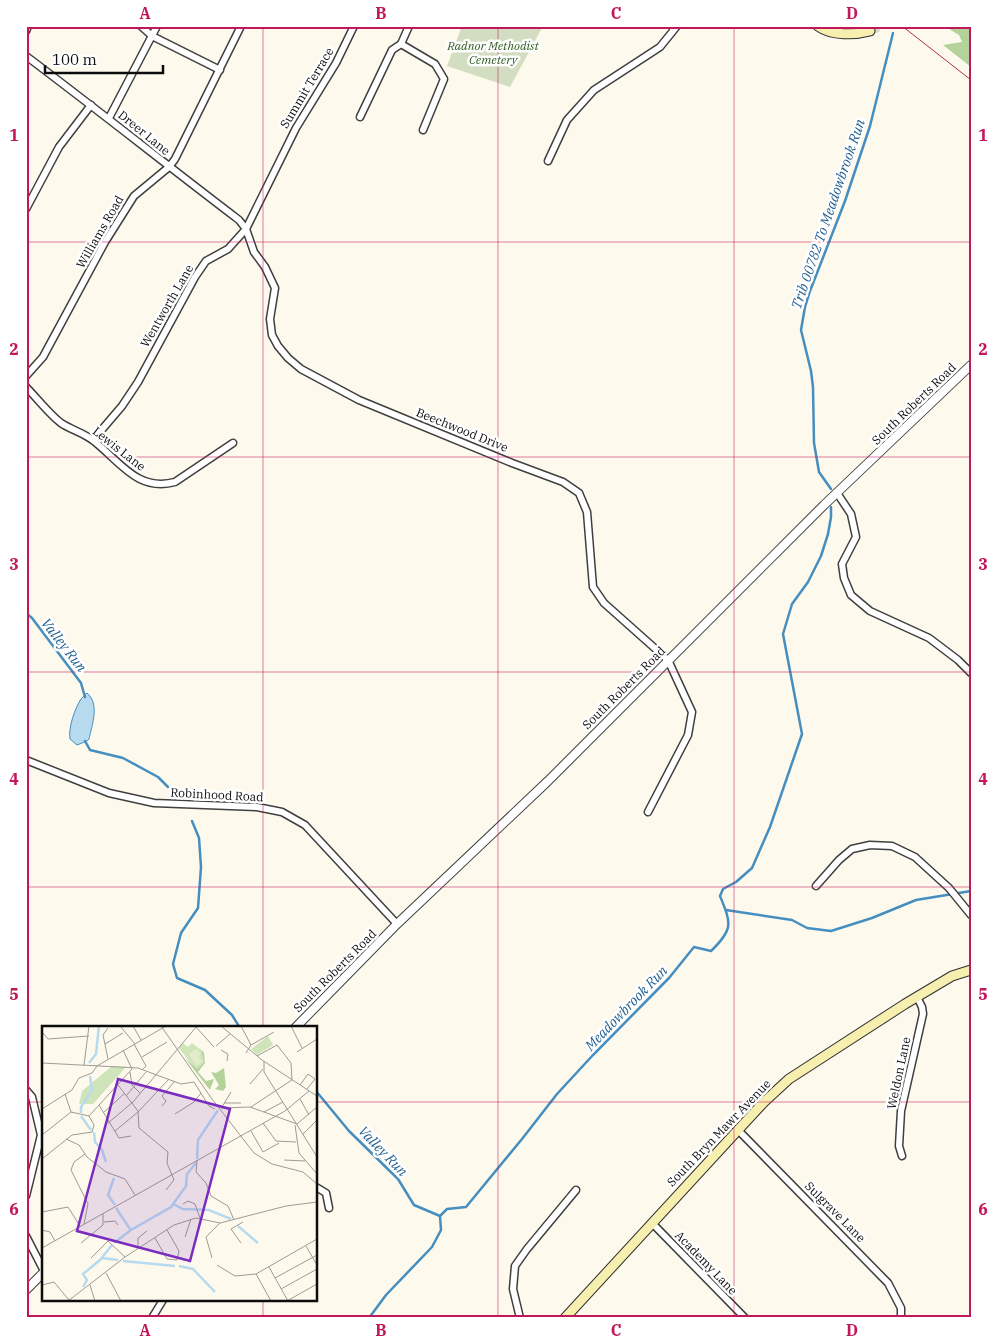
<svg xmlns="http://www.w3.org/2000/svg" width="997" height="1344" font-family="'IBM Plex Serif',serif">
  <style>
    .forest { fill: #b4d39b }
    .cemetery { fill: #d3ddc1 }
    .water { fill: #b7daef; stroke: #458ebf }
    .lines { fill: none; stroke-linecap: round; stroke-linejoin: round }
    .stream { stroke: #458ebf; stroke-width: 2.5 }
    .secondary-tunnel { stroke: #d9d6cb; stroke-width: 9; stroke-dasharray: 9 4.5; stroke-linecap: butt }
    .minor-casing { stroke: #3f3f3f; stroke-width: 9 }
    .tertiary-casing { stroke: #3f3f3f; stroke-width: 10 }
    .secondary-casing { stroke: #2e2e2e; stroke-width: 11 }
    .minor { stroke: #fff; stroke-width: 6 }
    .tertiary { stroke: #fff; stroke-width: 8 }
    .secondary { stroke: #f7efaf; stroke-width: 9 }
    .tram { stroke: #ae3338; stroke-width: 1 }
    .grid { fill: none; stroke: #c2185b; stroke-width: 1; stroke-opacity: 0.55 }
    .labels { text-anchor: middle; stroke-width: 5; stroke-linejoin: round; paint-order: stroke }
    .park-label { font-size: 12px; font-style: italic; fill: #2f5d23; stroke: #fff }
    .street-label { font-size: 12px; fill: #0c0c0c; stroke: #fff }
    .water-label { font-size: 14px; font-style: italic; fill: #236091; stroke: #fff }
    .inset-river { fill: none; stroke: #b7daef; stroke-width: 2.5 }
    .inset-road { fill: none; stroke: #9d9b93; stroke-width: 1 }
    .view { fill: #7b2cbf; fill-opacity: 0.15; stroke: #7b2cbf; stroke-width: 2.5 }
    .inset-edge { fill: none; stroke: #0c0c0c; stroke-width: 2.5 }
    .neatline { fill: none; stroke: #c2185b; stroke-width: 2 }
    .grid-label { font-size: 16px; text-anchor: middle; font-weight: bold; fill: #c2185b }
  </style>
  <rect width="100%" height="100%" fill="#fdfaed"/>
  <path class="forest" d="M944,26H963L971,30V67L943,45L962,42L959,35Z"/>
  <path class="cemetery" d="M462,26H543L510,87L447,66Z"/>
  <path class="water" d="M87,693C100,704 92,725 89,739L87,741L77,745L70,739C68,728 75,708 81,699C83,697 85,695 87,693Z"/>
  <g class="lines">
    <g class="stream">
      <path d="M831,489L819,472L814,443L813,387L811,371L801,330L805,307L810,291L845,201L870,126L893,33"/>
      <path d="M26,613L32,618L81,683L85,697"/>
      <path d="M85,741L90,750L123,758L158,777L168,787"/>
      <path d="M192,821L199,838L201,867L198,908L181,933L173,964L177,978L205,990L232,1015L240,1028"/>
      <path d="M726,910L792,920L807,928L831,931L872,918L916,900L971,891"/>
      <path d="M316,1091L349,1131L398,1179L414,1205L440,1216"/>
      <path d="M369,1318L386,1295L432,1247L441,1230L440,1216L447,1209L466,1207L522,1139L557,1094L593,1055L669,978L694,947L711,951C734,929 731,923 720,896L723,889L736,882L752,868L770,827L802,734L783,634L792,604L808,582L821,556L828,534L831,517V507"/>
    </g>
    <path class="secondary-tunnel" d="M870,31L880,26"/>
    <g class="minor-casing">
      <g id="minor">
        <path d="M141,26L152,36L220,70"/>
        <path d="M409,26L401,44L435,64L444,79L423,130"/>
        <path d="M26,31L28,26"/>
        <path d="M26,56C98,110 168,166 239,220L246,229L254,252L265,267L275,288L270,319L272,335L278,346L288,358L301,369L359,400L512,463L563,482L579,493L587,512L593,587L604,603L668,660L692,712L688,735L648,812"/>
        <path d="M360,117L392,50L401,44"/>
        <path d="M109,118L157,26"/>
        <path d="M548,161L567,120L594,90L660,47L677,26"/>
        <path d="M26,209L59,147L91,105"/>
        <path d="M26,376L43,357L105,242L134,196L169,167L175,159L241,26"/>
        <path d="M26,387C36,397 50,415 61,423C71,430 85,433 95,442C120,462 138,492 175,482L233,443"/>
        <path d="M93,440L122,406L138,382L195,277L206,261L228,249L246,229L296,128L336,63L354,26"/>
        <path d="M837,493L851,514L856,537L842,564L844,578L851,595L870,611L929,638L958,660L971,673"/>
        <path d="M26,760L109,793L154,803L257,807L282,812L305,825L397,924"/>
        <path d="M816,886L839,860L852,849L870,845L892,846L915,857L949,888L971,915"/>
        <path d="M26,1090L32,1097L41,1135L26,1196"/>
        <path d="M738,1130L888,1283L901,1308V1318"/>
        <path d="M902,1156L899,1146L901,1111L923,1014L922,1007L917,997"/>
        <path d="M316,1187L326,1193L329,1208"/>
        <path d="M652,1223L745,1318"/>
        <path d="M26,1236L44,1271"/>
        <path d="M152,1318L163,1300"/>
        <path d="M520,1318L513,1289L515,1266L527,1249L576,1190"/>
      </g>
    </g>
    <g class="tertiary-casing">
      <g id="tertiary">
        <path d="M295,1028L397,924L548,781L824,505L971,365"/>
        <path d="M26,1290L44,1272"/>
      </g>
    </g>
    <g class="secondary-casing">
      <g id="secondary">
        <path d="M818,26C832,36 855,35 870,31"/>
        <path d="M565,1318L738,1130L764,1102L789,1079L905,1004L952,976L971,970"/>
      </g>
    </g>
    <use href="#minor" class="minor"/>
    <use href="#tertiary" class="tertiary"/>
    <use href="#secondary" class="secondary"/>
    <path class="tram" d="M902,26L971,80"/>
  </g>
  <path class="grid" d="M263,26V1028M498,26V1318M734,26V1318M26,242H971M26,457H971M26,672H971M26,887H971M26,1102H44M316,1102H971M263,1300V1318"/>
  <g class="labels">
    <g class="park-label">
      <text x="493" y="50">Radnor Methodist<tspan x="493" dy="14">Cemetery</tspan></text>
    </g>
    <g class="street-label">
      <text transform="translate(307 88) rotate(-59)" y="4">Summit Terrace</text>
      <text transform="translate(144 133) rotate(39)" y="4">Dreer Lane</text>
      <text transform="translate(100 232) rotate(-60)" y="4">Williams Road</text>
      <text transform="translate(167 306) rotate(-60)" y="4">Wentworth Lane</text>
      <text transform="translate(914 404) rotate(-44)" y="4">South Roberts Road</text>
      <text transform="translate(462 430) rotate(22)" y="4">Beechwood Drive</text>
      <text transform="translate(119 449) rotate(38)" y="4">Lewis Lane</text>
      <text transform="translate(624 688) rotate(-45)" y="4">South Roberts Road</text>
      <text transform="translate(217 795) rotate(3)" y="4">Robinhood Road</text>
      <text transform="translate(335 971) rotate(-45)" y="4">South Roberts Road</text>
      <text transform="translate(899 1073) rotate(-78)" y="4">Weldon Lane</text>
      <text transform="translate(719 1133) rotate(-46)" y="4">South Bryn Mawr Avenue</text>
      <text transform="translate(835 1212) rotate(45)" y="4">Sulgrave Lane</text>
      <text transform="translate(706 1263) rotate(46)" y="4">Academy Lane</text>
    </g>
    <g class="water-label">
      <text transform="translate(828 214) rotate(-71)" y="5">Trib 00782 To Meadowbrook Run</text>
      <text transform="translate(64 645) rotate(52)" y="5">Valley Run</text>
      <text transform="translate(626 1008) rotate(-46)" y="5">Meadowbrook Run</text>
      <text transform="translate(383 1151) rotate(46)" y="5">Valley Run</text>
    </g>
  </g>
  <g transform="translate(42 1026)">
    <rect width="275" height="275" fill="#fdfaed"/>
    <path d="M226,10L231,19L215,29L209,23ZM141,17L146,21L150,17L162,26V36L154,44L137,22ZM70,40L84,41L51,78H37L40,65Z" fill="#d0e4ba"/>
    <path d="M159,24L162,27L163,37L156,46L164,55L172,53L168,64L143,32L155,43L162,36ZM182,42L184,61L181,65L173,63L177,59L169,46L174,47Z" fill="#b4d39b"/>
    <path d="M154,23L159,28L156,32L161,35L154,40L147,28Z" fill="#e1eccb"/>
    <path class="inset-river" d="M47,37L54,28L57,0M39,87V81L50,64L48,50M39,90L49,104M52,106L53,116L60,124L64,136M155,133L156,114L176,84M72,152L66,169L73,179M131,178L141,183L167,184L189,193M74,182L88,203M196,200L216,217M72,217L89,204L129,181L144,160L145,148L154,137M60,232L76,234M81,235L133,240M137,240L151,243L173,266M41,261L45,254L41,248L58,234L70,219"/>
    <path class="inset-road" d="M78,0L93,18M91,0L99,14M119,0L170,73L212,127L230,138L261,146L275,158M179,0L220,34L275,70M199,0L209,19M249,0L260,22M154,1L172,21M0,6L6,13L47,10M63,18L81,7M92,18L104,40L101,43M174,20L188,8M179,24L186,28L185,35M255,26L275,13M204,27L209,19L232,6M100,31L125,16M66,33L61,9L66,2M222,35V46L275,131M0,37L96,42L139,58L152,56L167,80L173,83M42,39L47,0M88,46L90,59L98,67M208,58L221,43M76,59L96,85L97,102L126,126L125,137L132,154L124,164M258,59L266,48L273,53L265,63M23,68L29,86M84,70L104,46M258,73L267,89M182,77H199M57,79L77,112L89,110M120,80L124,75L120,70L133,55M180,81L189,66M209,81L250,54L249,37L235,19L215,30M179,82L208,81L255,98M0,83L30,64L37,52L50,47L55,40L124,0M29,86L47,90M222,86L241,76M61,87L83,67M133,88L152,76L159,67M47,90L90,43L81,24M66,97L91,76L155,0M221,97L234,115L254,116M255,98L275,81M253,99L257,127L275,148M73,105L96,86L127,53M209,105L221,126L237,117M261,108L275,94M0,109L29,86M24,113L37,119L45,131L64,146L83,153L93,169M0,133L30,109L50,106L52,99L47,90M155,134L154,146L164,157L169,170L186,180L192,194M242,134L263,135M141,178L146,175L153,178L158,192M0,186L26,181L38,200M62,196L73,195L76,199M42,198L46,178L29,144L32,136L43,128M0,204L8,206L13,215M143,211L149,193M113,212L125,233L135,234L137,225L125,204M39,217L61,199V188M199,217L189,203L201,196M264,220L275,239M96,221V212L105,205M0,222L243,85L267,65M49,232L66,215L83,231M170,232L164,211L178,197M175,239L193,250L214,248M227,241L246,275M64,247L79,275M214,248L275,213M214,248L229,275M233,252L275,229M0,259L12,256L27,274M48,259L53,275M239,263L275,243M26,275L83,231L132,199L154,192L178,197L244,180L275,176M245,275L275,258"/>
    <path class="view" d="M76,53L188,83L148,235L35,205Z"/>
    <rect width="275" height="275" class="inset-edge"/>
  </g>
  <rect width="997" height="1344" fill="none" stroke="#ffffff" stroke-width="55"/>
  <path d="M45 65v8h118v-8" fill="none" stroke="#0c0c0c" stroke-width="2.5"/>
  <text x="52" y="65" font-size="15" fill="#0c0c0c" stroke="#ffffff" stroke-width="4" paint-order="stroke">100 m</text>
  <rect x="28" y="28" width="942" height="1288" class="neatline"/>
  <g class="grid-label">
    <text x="145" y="19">A</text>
    <text x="381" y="19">B</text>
    <text x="616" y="19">C</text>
    <text x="852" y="19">D</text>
    <text x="14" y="141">1</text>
    <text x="983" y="141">1</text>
    <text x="14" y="355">2</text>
    <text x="983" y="355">2</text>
    <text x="14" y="570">3</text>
    <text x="983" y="570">3</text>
    <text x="14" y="785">4</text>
    <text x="983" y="785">4</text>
    <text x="14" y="1000">5</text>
    <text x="983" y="1000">5</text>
    <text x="14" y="1215">6</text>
    <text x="983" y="1215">6</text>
    <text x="145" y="1336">A</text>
    <text x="381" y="1336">B</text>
    <text x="616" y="1336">C</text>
    <text x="852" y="1336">D</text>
  </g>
</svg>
